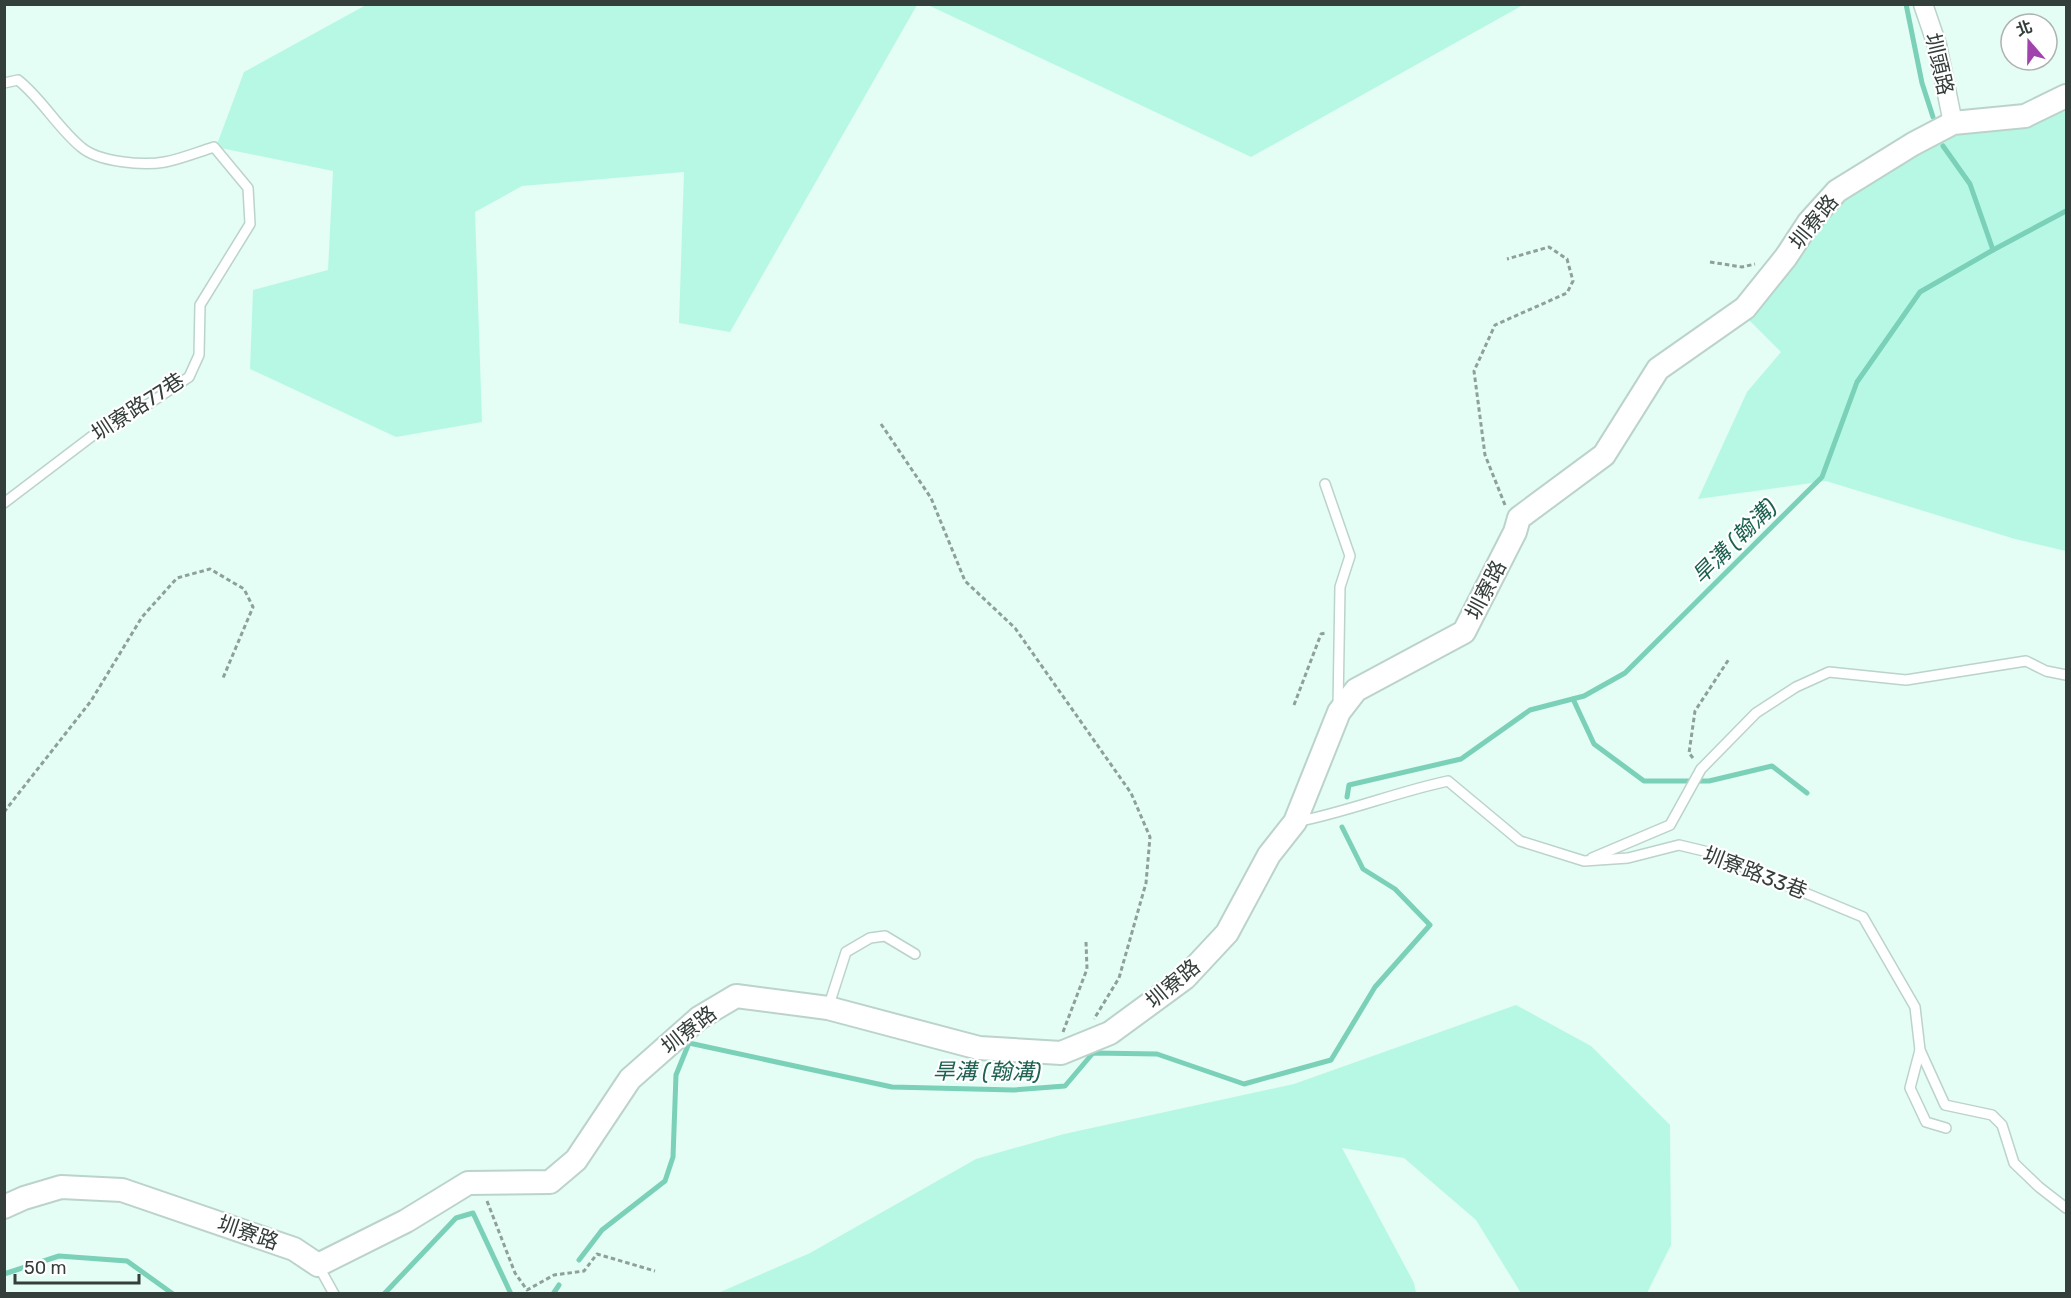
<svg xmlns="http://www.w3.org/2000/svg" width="2071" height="1298" font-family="Rubik,'Noto Sans TC',sans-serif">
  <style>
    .green { fill: #b7f8e4 }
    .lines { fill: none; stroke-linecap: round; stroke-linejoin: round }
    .stream { stroke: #7bd0b8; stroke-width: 5 }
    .service-casing { stroke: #bbd3cb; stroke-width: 12 }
    .minor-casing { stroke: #bbd3cb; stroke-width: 21 }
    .tertiary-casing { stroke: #bbd3cb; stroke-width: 26 }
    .path { stroke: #8ea09a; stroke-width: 3; stroke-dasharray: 4.5 3; stroke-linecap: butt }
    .service { stroke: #fff; stroke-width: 9 }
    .minor { stroke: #fff; stroke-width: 18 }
    .tertiary { stroke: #fff; stroke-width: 22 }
    .labels { text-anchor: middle; stroke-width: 4.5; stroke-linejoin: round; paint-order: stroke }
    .street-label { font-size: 21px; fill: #343e3b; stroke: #fff }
    .water-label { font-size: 22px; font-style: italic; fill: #1d6150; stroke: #fff }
  </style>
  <rect width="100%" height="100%" fill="#e4fdf5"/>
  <g class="green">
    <path d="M366,5H917L730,332L679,323L684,172L522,186L475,212L482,422L396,437L250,369L253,290L328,270L333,171L216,147L244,72Z"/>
    <path d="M928,5H1523L1251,157Z"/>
    <path d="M2066,104V551L2015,539L1826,481L1698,499L1747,392L1781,352L1746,317L1842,195L1934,140Z"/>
    <path d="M1516,1005L1591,1046L1670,1125L1671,1245L1647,1293H1521L1476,1220L1404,1158L1342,1148L1414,1283L1416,1293H718L810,1253L976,1159L1064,1134L1294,1084Z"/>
  </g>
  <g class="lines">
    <g class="stream">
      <path d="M1906,4L1922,83L1933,117"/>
      <path d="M1943,146L1970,184L1993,250"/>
      <path d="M1573,699L1594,744L1644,781H1709L1772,766L1807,793"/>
      <path d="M1347,797L1349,785L1461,759L1530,710L1584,696L1625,673L1822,477L1857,382L1920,292L1993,250L2066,211"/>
      <path d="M579,1260L602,1230L665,1181L673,1157L676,1075L689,1043L892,1087L1014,1090L1065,1086L1093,1053L1157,1054L1244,1084L1331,1060L1375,987L1430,925L1395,889L1363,869L1342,827"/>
      <path d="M4,1274L59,1256L127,1261L173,1294"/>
      <path d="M384,1294L456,1218L473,1213L511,1294"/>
      <path d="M553,1294L559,1285"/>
    </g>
    <g class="service-casing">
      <g id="service">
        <path d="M4,83L18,80C42,99 57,127 81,147C98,162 143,166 165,162C181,159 198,152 214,147L248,188L250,224L200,305L199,355L189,377L147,405L104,427L4,503"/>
        <path d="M1325,484L1350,556L1340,587L1338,707"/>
        <path d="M1296,822C1348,812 1396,792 1448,781L1520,841L1584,861L1628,858L1679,845L1704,851L1863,917L1915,1007L1920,1050L1945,1105L1992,1115L2002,1125L2014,1163L2039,1187L2066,1208"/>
        <path d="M1592,858L1670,825L1701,769L1756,713L1796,687L1829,672L1906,680L2026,661L2046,671L2066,675"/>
        <path d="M828,1008L846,952L870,938L885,936L915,954"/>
        <path d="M1920,1050L1910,1088L1926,1122L1946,1128"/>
        <path d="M318,1265L334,1294"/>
      </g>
    </g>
    <g class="minor-casing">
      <path id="minor" d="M1923,4L1937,45L1953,123"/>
    </g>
    <g class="tertiary-casing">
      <path id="tertiary" d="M4,1207L24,1198L61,1187L122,1190L294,1249L318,1265L406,1221L468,1183L550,1182L576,1160L630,1079L699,1018L736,996L828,1008L979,1048L1061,1053L1110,1033L1185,978L1227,933L1269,855L1295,822L1339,712L1356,690L1464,632L1515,532L1519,518L1604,455L1658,369L1745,308L1786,257L1809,222L1837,191L1913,144L1953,123L2025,116L2066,96"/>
    </g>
    <g class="path">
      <path d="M1710,262L1742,267L1755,264"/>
      <path d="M881,424L931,498L965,581L1015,628L1131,793L1150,837L1146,883L1119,978L1094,1019"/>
      <path d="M1505,505L1485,455L1474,371L1495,325L1567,293L1573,281L1567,259L1549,247L1507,259"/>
      <path d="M1294,705L1321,634L1326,633"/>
      <path d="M1693,758L1689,753L1695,711L1729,659"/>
      <path d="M4,812L91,701L142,617L177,578L210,569L244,589L253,607L223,678"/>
      <path d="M1063,1032L1087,969L1086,942"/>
      <path d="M487,1201L515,1273L527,1290L554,1275L584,1271L597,1254L655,1271"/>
    </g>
    <use href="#service" class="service"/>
    <use href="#minor" class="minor"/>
    <use href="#tertiary" class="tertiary"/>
  </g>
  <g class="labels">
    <g class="street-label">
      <text transform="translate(1939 64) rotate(77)" y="7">圳頭路</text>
      <text transform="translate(1814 222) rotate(-51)" y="7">圳寮路</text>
      <text transform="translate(138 407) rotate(-33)" y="7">圳寮路77巷</text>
      <text transform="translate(1486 590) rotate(-63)" y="7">圳寮路</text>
      <text transform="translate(1755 873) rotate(21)" y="7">圳寮路33巷</text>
      <text transform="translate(1173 984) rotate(-40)" y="7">圳寮路</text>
      <text transform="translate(689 1030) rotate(-38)" y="7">圳寮路</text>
      <text transform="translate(248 1233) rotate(19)" y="7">圳寮路</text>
    </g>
    <g class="water-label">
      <text transform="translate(1734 541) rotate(-45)" y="8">旱溝 (翰溝)</text>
      <text x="987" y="1079">旱溝 (翰溝)</text>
    </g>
  </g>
  <rect width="2071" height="1298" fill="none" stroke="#343e3b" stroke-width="12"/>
  <g transform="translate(2029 42) rotate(340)"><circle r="28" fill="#ffffff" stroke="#aeb2b1" stroke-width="1.5"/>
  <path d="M0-4.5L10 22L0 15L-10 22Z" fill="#a143ac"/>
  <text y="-9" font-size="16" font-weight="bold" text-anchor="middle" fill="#343e3b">北</text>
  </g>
  <path d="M15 1274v9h124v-9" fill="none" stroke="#343e3b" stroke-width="3"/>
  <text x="24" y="1274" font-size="18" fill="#343e3b" stroke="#ffffff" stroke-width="4.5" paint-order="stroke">50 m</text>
</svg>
